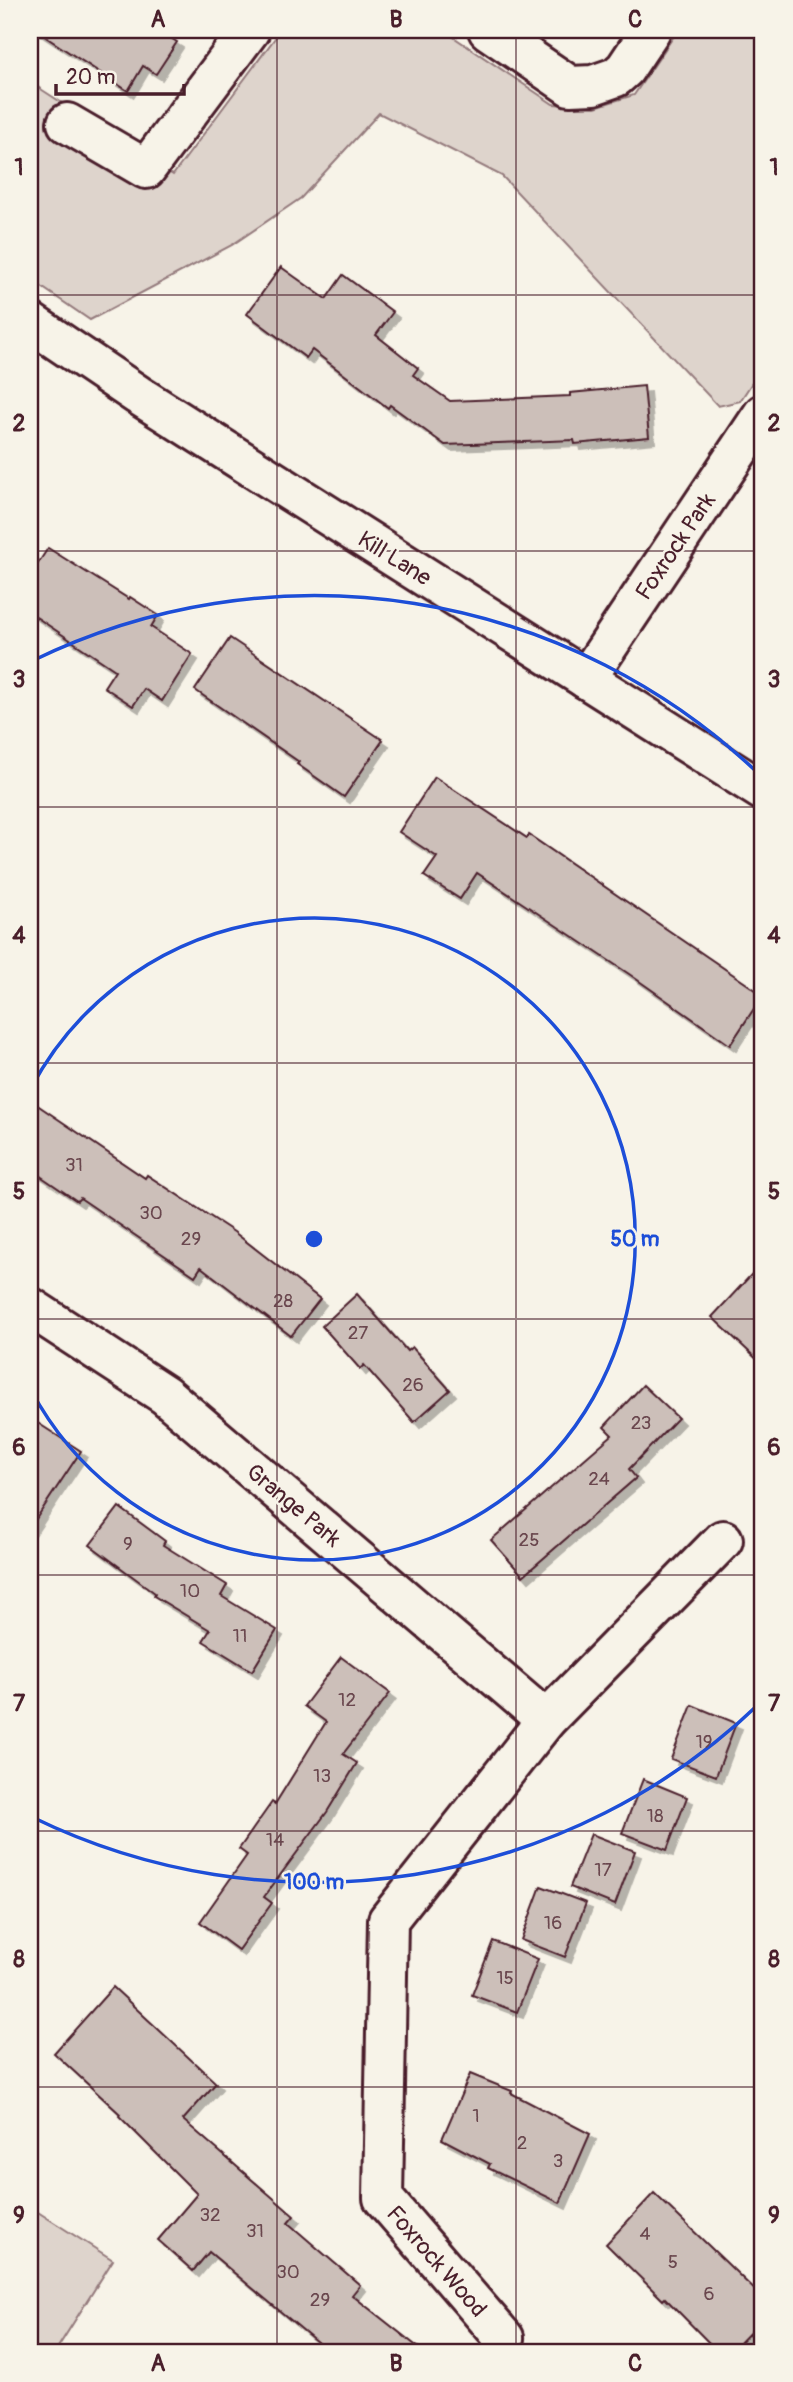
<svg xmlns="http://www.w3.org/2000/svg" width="793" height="2382" font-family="Pangolin,sans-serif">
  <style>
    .green { fill: #ded4cc; stroke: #947a7c; stroke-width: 2 }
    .building { fill: #ccbfb9; stroke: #4a1f2b; stroke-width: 2; filter: url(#shadow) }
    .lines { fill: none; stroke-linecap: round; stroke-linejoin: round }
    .minor-casing { stroke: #4a1f2b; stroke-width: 44 }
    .secondary-casing { stroke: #4a1f2b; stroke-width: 44 }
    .minor { stroke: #f7f3e8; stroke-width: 38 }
    .secondary { stroke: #f7f3e8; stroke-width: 38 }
    .grid { fill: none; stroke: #4a1f2b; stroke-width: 2; stroke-opacity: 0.55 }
    .ring { fill: none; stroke: #1d4ed8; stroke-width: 3.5 }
    .labels { text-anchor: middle; stroke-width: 5; stroke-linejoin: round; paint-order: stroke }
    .number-label { font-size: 19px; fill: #6a474e }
    .street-label { font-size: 23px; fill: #4a1f2b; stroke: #f7f3e8 }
    .centre { fill: #1d4ed8; stroke: #f7f3e8; stroke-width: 3.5 }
    .ring-label { font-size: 21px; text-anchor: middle; font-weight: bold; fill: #1d4ed8; stroke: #f7f3e8; stroke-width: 5; stroke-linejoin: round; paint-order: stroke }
    .neatline { fill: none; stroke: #4a1f2b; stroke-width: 2.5 }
    .grid-label { font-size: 23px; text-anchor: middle; font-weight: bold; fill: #4a1f2b }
  </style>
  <defs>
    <filter id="shadow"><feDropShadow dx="6" dy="6" stdDeviation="0" flood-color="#0004"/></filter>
  </defs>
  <rect width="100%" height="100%" fill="#f7f3e8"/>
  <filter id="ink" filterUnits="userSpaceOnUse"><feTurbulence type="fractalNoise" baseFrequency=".0143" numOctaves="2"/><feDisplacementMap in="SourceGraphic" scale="14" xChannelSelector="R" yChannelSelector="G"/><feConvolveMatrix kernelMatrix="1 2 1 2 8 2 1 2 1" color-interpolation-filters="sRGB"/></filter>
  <g filter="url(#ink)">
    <g class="green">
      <path d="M281,30H443L553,104L595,107L634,95L678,30H763V366L740,401L718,406L502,176L379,113L301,198L232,245L90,320L30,279V82L173,175Z"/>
      <path d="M30,2207L113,2260L55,2352H30Z"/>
    </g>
    <g class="building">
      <path d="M35,30H166L164,34L177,42L156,74L143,66L128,91Z"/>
      <path d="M281,267L326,299L343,275L393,312L376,335L418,368L413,375L450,401L570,396V393L644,386L649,437L575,444L574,440L445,445L390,405L388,408L312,350L306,358L247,314Z"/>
      <path d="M48,548L129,599L130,597L158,615L151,627L192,654L162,701L144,689L133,706L104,687L115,670L30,613V576Z"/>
      <path d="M230,638L383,740L344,797L297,764L299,762L195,690Z"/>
      <path d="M435,777L527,838L529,835L763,995L730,1045L629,974L477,873L460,899L424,876L437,857L399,832Z"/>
      <path d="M30,1100L145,1178L147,1175L234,1232L320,1299L291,1336L201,1267L195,1276L80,1198L77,1201L30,1169Z"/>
      <path d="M763,1262V1365L712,1317Z"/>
      <path d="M357,1294L407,1351L412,1347L450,1390L414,1422L364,1365L360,1369L322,1326Z"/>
      <path d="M643,1385L678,1418L629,1469L636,1478L523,1576L491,1540L612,1435L604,1427Z"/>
      <path d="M30,1418L81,1451L30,1528Z"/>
      <path d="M119,1507L165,1541L163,1545L227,1585L221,1596L277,1630L252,1671L203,1641L210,1630L154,1596L155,1593L90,1545Z"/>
      <path d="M341,1657L390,1693L343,1754L357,1763L327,1812L264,1897L272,1903L238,1950L200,1922L247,1855L239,1849L272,1802L275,1804L326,1722L304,1706Z"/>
      <path d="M692,1705L736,1723L716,1776L671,1759Z"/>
      <path d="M643,1779L687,1797L667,1850L622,1833Z"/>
      <path d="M591,1834L635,1851L615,1905L570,1887Z"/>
      <path d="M541,1886L586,1903L565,1957L521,1940Z"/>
      <path d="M493,1941L538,1959L517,2012L472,1995Z"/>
      <path d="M113,1987L216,2083L183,2120L294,2216L288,2223L360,2285L352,2295L424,2352H329L209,2252L193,2271L158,2240L197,2194L119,2116L120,2114L54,2053Z"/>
      <path d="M470,2074L512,2091L511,2093L590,2134L560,2203L488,2168L490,2164L442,2139Z"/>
      <path d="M654,2193L763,2298V2319L731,2352H718L665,2298L663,2300L606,2244Z"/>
    </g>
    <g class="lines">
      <g class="minor-casing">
        <g id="minor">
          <path d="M488,30L570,86L593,85L616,77L625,69L651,30"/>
          <path d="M67,123L146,169L250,30"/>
          <path d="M586,679L763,414"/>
          <path d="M30,1307L165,1395L546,1720"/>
          <path d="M500,2352L504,2338L383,2198L388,1920L546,1720L723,1540"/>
        </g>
      </g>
      <g class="secondary-casing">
        <path id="secondary" d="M30,322L138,395L763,791"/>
      </g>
      <use href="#minor" class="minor"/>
      <use href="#secondary" class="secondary"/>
    </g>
  </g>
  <path class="grid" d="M277,30V2352M516,30V2352M30,295H763M30,551H763M30,807H763M30,1063H763M30,1319H763M30,1575H763M30,1831H763M30,2087H763"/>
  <g class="ring">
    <path d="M31 1088A321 321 0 1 1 31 1390"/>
    <path d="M761 1702A643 643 0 0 1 32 1817M32 661A643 643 0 0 1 761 776"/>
  </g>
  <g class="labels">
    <g class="number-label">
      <text x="74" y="1171">31</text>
      <text x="151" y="1219">30</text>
      <text x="191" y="1245">29</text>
      <text x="283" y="1307">28</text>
      <text x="358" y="1339">27</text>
      <text x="413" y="1391">26</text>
      <text x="641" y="1429">23</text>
      <text x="599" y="1485">24</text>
      <text x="529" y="1546">25</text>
      <text x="128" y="1550">9</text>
      <text x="190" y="1597">10</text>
      <text x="240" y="1642">11</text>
      <text x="347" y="1706">12</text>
      <text x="704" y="1748">19</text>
      <text x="322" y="1782">13</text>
      <text x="655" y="1822">18</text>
      <text x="275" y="1846">14</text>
      <text x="603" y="1876">17</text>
      <text x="553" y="1929">16</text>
      <text x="505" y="1984">15</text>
      <text x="476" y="2122">1</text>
      <text x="522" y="2149">2</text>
      <text x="558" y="2167">3</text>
      <text x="210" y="2221">32</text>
      <text x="255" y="2237">31</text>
      <text x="645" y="2240">4</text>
      <text x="673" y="2268">5</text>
      <text x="288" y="2278">30</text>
      <text x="709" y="2300">6</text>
      <text x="320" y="2306">29</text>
    </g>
    <g class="street-label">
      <text transform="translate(675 546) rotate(-56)" y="8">Foxrock Park</text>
      <text transform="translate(395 558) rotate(32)" y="8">Kill Lane</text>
      <text transform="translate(294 1505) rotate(40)" y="8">Grange Park</text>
      <text transform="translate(437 2261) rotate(49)" y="8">Foxrock Wood</text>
    </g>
  </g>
  <circle cx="314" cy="1239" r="10" class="centre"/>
  <g class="ring-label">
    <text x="635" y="1246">50 m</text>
    <text x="314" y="1889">100 m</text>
  </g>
  <rect width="793" height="2382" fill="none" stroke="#f7f3e8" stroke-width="77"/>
  <path d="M56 84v10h128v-10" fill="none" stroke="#4a1f2b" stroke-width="3.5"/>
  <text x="66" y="84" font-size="21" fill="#4a1f2b" stroke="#f7f3e8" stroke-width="5" paint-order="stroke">20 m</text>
  <rect x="38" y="38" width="716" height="2306" class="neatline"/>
  <g class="grid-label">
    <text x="158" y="27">A</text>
    <text x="396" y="27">B</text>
    <text x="635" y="27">C</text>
    <text x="19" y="175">1</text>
    <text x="774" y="175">1</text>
    <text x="19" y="431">2</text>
    <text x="774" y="431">2</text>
    <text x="19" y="687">3</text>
    <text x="774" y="687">3</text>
    <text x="19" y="943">4</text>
    <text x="774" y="943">4</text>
    <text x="19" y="1199">5</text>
    <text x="774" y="1199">5</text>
    <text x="19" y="1455">6</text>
    <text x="774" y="1455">6</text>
    <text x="19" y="1711">7</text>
    <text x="774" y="1711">7</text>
    <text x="19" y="1967">8</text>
    <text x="774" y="1967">8</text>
    <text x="19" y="2223">9</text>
    <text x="774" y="2223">9</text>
    <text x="158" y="2371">A</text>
    <text x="396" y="2371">B</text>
    <text x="635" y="2371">C</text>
  </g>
</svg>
